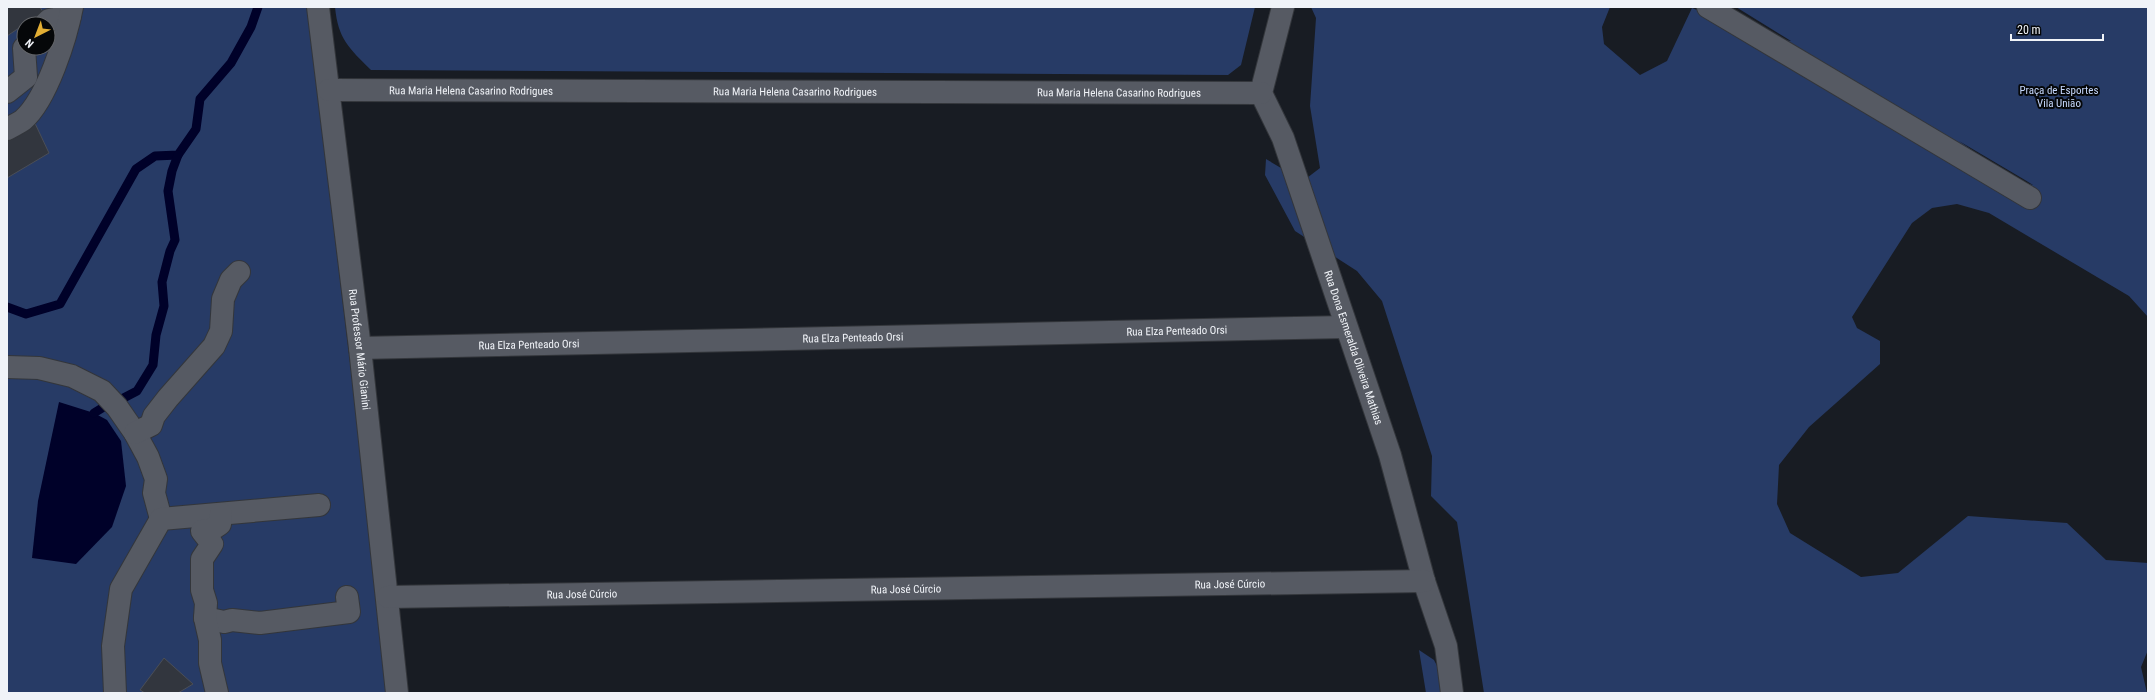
<svg xmlns="http://www.w3.org/2000/svg" width="2155" height="700" font-family="'Roboto Condensed',sans-serif">
  <style>
    .green { fill: #273b66; fill-rule: evenodd }
    .water { fill: #000129 }
    .lines { fill: none; stroke-linecap: round; stroke-linejoin: round }
    .stream { stroke: #000129; stroke-width: 9 }
    .building { fill: #32363e; stroke: #4a4e57 }
    .minor-casing { stroke: #33363b; stroke-width: 24 }
    .minor { stroke: #565a63; stroke-width: 22 }
    .labels { text-anchor: middle; stroke-width: 4; stroke-linejoin: round; paint-order: stroke }
    .park-label { font-size: 11px; fill: #c6d8fd; stroke: #050709 }
    .street-label { font-size: 11px; fill: #f0f3f8; stroke: #050709 }
  </style>
  <rect width="100%" height="100%" fill="#181c23"/>
  <g class="green">
    <path d="M7,7H307L390,693H7ZM24,24H48V48H24Z"/>
    <path d="M335,7H1255L1241,65L1228,75L371,70C349,48 338,39 335,7Z"/>
    <path d="M1311,7H1610L1602,27L1604,44L1640,75L1667,61L1692,8L1769,38L1791,41L1736,7H2148V317L2129,296L1989,213L1957,204L1932,208L1912,223L1852,317L1857,328L1880,341V364L1809,427L1779,465L1777,504L1790,533L1861,577L1898,573L1968,516L2067,523L2106,560L2148,563V650L2141,667L2147,693H1484L1457,522L1431,496L1432,456L1382,301L1357,271L1295,231L1265,175L1266,159L1303,181L1320,168L1310,106L1316,18ZM1959,141L2025,180L2033,185L2015,180Z"/>
    <path d="M1419,650L1434,660L1451,693H1426Z"/>
  </g>
  <path class="water" d="M59,402L94,413L107,420L121,441L126,486L112,527L76,564L32,558L38,501Z"/>
  <g class="lines">
    <g class="stream">
      <path d="M7,307L26,314L60,304L136,169L155,156L178,155L196,129L200,99L231,63L251,27L258,7"/>
      <path d="M114,403L137,391L153,365L156,335L164,306L162,282L170,251L175,240L168,191L172,171L178,155"/>
      <path d="M94,413L107,405"/>
    </g>
  </g>
  <g class="building">
    <path d="M7,7H40L43,12L7,36Z"/>
    <path d="M32,117L49,153L7,178V133Z"/>
    <path d="M164,658L193,684L178,693H145L140,690Z"/>
  </g>
  <g class="lines">
    <g class="minor-casing">
      <g id="minor">
        <path id="s1" d="M318,7L360,348L397,693"/>
        <path id="s2" d="M1283,7L1261,93L1283,138L1390,455L1424,581L1446,646L1452,693"/>
        <path d="M1708,7L2030,198"/>
        <path d="M45,24L49,20L70,16L64,7"/>
        <path id="s3" d="M329,90L1261,93"/>
        <path d="M7,92L26,77L24,48"/>
        <path d="M7,129C12,126 19,123 23,120C47,99 66,38 72,7"/>
        <path id="s4" d="M360,348L1346,327"/>
        <path d="M7,367L39,368L72,376L102,391L117,407L135,433L148,457L156,479L154,493L161,519"/>
        <path d="M135,433L151,425L154,416L168,398L214,346L221,331L223,299L231,280L239,272"/>
        <path id="s5" d="M388,597L1424,581"/>
        <path d="M205,618L224,622L232,620L260,623L349,612L347,597"/>
        <path d="M115,693L113,646L121,589L161,519L319,505"/>
        <path d="M217,693L210,663V640L205,618L206,603L202,590V559L212,544L202,531L211,530L220,524L221,514"/>
      </g>
    </g>
    <use href="#minor" class="minor"/>
  </g>
  <g class="labels">
    <g class="park-label">
      <text x="2059" y="94">Praça de Esportes<tspan x="2059" dy="13">Vila União</tspan></text>
    </g>
    <g class="street-label">
      <text dy="4" stroke="none"><textPath href="#s3" startOffset="142">Rua Maria Helena Casarino Rodrigues</textPath></text>
      <text dy="4" stroke="none"><textPath href="#s3" startOffset="466">Rua Maria Helena Casarino Rodrigues</textPath></text>
      <text dy="4" stroke="none"><textPath href="#s3" startOffset="790">Rua Maria Helena Casarino Rodrigues</textPath></text>
      <text dy="4" stroke="none"><textPath href="#s4" startOffset="817">Rua Elza Penteado Orsi</textPath></text>
      <text dy="4" stroke="none"><textPath href="#s4" startOffset="493">Rua Elza Penteado Orsi</textPath></text>
      <text dy="4" stroke="none"><textPath href="#s4" startOffset="169">Rua Elza Penteado Orsi</textPath></text>
      <text dy="4" stroke="none"><textPath href="#s2" startOffset="360">Rua Dona Esmeralda Oliveira Mathias</textPath></text>
      <text dy="4" stroke="none"><textPath href="#s1" startOffset="345">Rua Professor Mário Gianini</textPath></text>
      <text dy="4" stroke="none"><textPath href="#s5" startOffset="842">Rua José Cúrcio</textPath></text>
      <text dy="4" stroke="none"><textPath href="#s5" startOffset="518">Rua José Cúrcio</textPath></text>
      <text dy="4" stroke="none"><textPath href="#s5" startOffset="194">Rua José Cúrcio</textPath></text>
    </g>
  </g>
  <rect width="2155" height="700" fill="none" stroke="#f0f3f8" stroke-width="16"/>
  <g transform="translate(36 36) rotate(222)"><circle r="19" fill="#050709" stroke="#636569"/>
  <path d="M0-3L7 15L0 10L-7 15Z" fill="#e2ae34"/>
  <text y="-6" font-size="11" font-weight="bold" text-anchor="middle" fill="#f0f3f8">N</text>
  </g>
  <path d="M2011 34v6h92v-6" fill="none" stroke="#f0f3f8" stroke-width="2"/>
  <text x="2017" y="34" font-size="12" fill="#f0f3f8" stroke="#050709" stroke-width="3" paint-order="stroke">20 m</text>
</svg>
